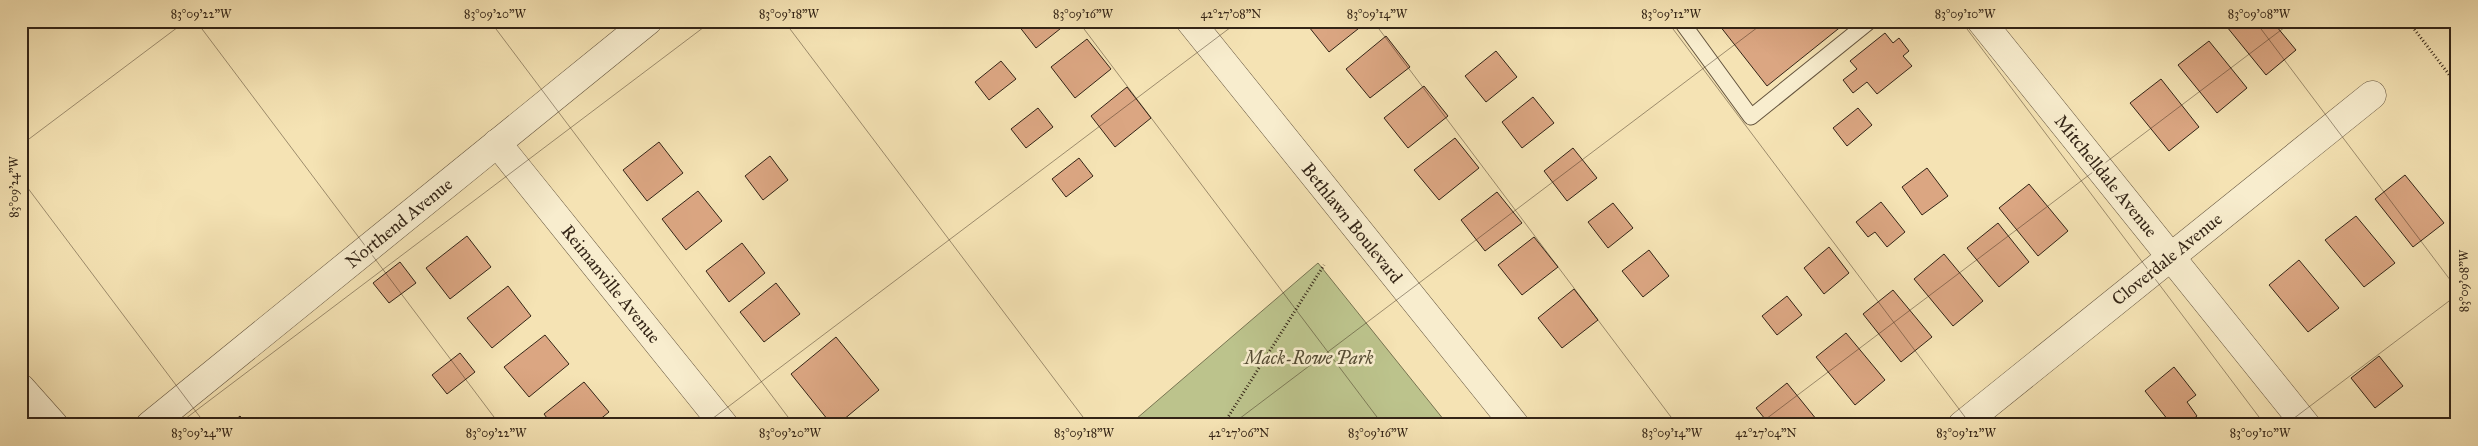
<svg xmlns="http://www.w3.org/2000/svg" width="2478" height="446" font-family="'IM FELL Great Primer',serif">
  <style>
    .green { fill: #bcc38c; stroke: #787451 }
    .building { fill: #dba682; stroke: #332416 }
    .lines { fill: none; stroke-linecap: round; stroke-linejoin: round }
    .service-casing { stroke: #64543e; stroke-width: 17 }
    .minor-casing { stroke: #64543e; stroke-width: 29 }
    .path { stroke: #332416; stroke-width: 3; stroke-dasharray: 1 2.5; stroke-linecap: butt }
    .service { stroke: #f8edce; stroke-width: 15 }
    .minor { stroke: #f8edce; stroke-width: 28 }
    .ticks { fill: none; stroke: #332416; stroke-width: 1; stroke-opacity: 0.45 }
    .labels { text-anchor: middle; stroke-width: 5; stroke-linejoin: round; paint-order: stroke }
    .street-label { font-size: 18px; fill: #332416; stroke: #f8edce }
    .park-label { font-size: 18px; font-style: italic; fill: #554c34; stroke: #f8edce }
    .neatline { fill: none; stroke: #332416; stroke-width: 2 }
    .ticks-label { font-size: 12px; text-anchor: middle; fill: #332416 }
  </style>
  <rect width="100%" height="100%" fill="#f5e3b4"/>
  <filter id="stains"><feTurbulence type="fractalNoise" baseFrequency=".004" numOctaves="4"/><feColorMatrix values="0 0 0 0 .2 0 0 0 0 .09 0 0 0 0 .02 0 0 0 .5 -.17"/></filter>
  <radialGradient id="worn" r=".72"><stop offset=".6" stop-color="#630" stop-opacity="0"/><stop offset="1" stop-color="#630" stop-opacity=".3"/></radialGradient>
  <path class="green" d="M1318,263L1448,425H1129Z"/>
  <g class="building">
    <path d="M1015,21H1070L1036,48Z"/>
    <path d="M1306,21H1368L1329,52L1305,22Z"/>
    <path d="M1716,21H1774L1776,24L1779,21H1848L1767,86Z"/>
    <path d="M2235,21H2272L2296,50L2266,75L2227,27Z"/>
    <path d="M1885,33L1893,43L1899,38L1909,51L1903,56L1912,66L1877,94L1867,82L1853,93L1843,80L1857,69L1850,61Z"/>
    <path d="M1386,36L1410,67L1370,98L1346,69Z"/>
    <path d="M1087,39L1111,69L1075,98L1051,67Z"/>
    <path d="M2209,41L2247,88L2217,113L2178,65Z"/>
    <path d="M1496,51L1517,77L1486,102L1465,76Z"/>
    <path d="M1001,61L1016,79L989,100L975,82Z"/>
    <path d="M2161,79L2199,127L2169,151L2130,103Z"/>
    <path d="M1424,86L1448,116L1408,148L1384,118Z"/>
    <path d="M1127,87L1151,118L1115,147L1091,116Z"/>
    <path d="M1533,97L1554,123L1522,148L1502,122Z"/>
    <path d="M1038,108L1053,127L1026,148L1011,129Z"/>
    <path d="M1858,108L1872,125L1847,146L1833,128Z"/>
    <path d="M1455,138L1479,168L1439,200L1414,170Z"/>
    <path d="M659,142L683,173L647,201L623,170Z"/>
    <path d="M1573,148L1597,178L1567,201L1544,171Z"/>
    <path d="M770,156L788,180L763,200L745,176Z"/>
    <path d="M1079,158L1093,176L1066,197L1052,179Z"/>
    <path d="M1927,168L1948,196L1922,215L1902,187Z"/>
    <path d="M2405,175L2444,223L2413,247L2375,199Z"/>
    <path d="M2029,184L2068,231L2038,256L1999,208Z"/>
    <path d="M698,191L722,221L686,250L662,219Z"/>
    <path d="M1497,192L1522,223L1485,251L1461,220Z"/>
    <path d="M1881,202L1905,232L1887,247L1875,232L1868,237L1856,222Z"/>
    <path d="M1613,203L1633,228L1608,248L1588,222Z"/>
    <path d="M2356,216L2395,263L2364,287L2325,240Z"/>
    <path d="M1998,223L2029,262L1999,287L1967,248Z"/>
    <path d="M467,236L491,267L450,299L426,268Z"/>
    <path d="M1534,237L1558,267L1522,295L1498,265Z"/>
    <path d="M742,243L765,273L729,302L706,271Z"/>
    <path d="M1829,247L1849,273L1824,294L1804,268Z"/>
    <path d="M1649,250L1669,276L1643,297L1622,271Z"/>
    <path d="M1944,254L1983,301L1953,326L1914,279Z"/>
    <path d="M2299,260L2339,308L2308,332L2269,285Z"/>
    <path d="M400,262L416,283L389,303L373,283Z"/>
    <path d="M776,283L800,314L764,342L740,312Z"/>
    <path d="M508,286L531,316L492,348L467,318Z"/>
    <path d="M1574,289L1598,320L1562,348L1538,318Z"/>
    <path d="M1893,290L1932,337L1901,362L1863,314Z"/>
    <path d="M1787,296L1802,315L1777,335L1762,316Z"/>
    <path d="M1846,333L1885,380L1855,405L1816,357Z"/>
    <path d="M545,335L569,364L529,397L504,367Z"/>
    <path d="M836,337L879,390L837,425H832L791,374Z"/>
    <path d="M460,353L475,372L447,394L432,375Z"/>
    <path d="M2379,356L2403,386L2375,408L2351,378Z"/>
    <path d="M2174,367L2196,395L2187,402L2197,416L2186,425H2172L2145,391Z"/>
    <path d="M584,382L609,412L593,425H552L544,414Z"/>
    <path d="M1787,383L1821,425H1770L1756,408Z"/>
    <path d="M240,416L247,425H229Z"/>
  </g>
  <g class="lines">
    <g class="service-casing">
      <path id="service" d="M1681,21L1751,117L1870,21"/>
    </g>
    <g class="minor-casing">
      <g id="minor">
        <path d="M1190,21L1515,425"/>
        <path d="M1981,21L2306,425"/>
        <path d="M497,143L724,425"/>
        <path d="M21,388L54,425"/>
        <path d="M150,425L648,21"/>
        <path d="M1962,425L2372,95"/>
      </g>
    </g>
    <g class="path">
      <path d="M2408,21L2457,85"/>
      <path d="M1223,425L1324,265"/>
    </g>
    <use href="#service" class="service"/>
    <use href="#minor" class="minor"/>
  </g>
  <path class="ticks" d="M196,21L500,425M490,21L794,425M784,21L1089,425M1078,21L1383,425M1373,21L1677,425M1667,21L1971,425M1961,21L2265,425M2255,21L2457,289M21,145L186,21M21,179L206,425M177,425L712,21M704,425L1239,21M1231,425L1766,21M1758,425L2293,21M2285,425L2457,295"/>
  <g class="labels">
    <g class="street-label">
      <text transform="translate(2106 176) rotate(51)" y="6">Mitchelldale Avenue</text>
      <text transform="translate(399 223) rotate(-39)" y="6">Northend Avenue</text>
      <text transform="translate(1352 223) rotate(51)" y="6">Bethlawn Boulevard</text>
      <text transform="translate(2167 259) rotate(-39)" y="6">Cloverdale Avenue</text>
      <text transform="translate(611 284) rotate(51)" y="6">Reimanville Avenue</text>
    </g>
    <g class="park-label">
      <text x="1309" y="364">Mack-Rowe Park</text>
    </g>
  </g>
  <rect width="2478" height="446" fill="none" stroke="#f5e3b4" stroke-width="55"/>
  <rect x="28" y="28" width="2422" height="390" class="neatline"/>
  <g class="ticks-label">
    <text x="201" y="18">83°09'22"W</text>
    <text x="495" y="18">83°09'20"W</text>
    <text x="789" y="18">83°09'18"W</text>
    <text x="1083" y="18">83°09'16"W</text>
    <text x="1231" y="18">42°27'08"N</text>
    <text x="1377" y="18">83°09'14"W</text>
    <text x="1671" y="18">83°09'12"W</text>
    <text x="1965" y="18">83°09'10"W</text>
    <text x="2259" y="18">83°09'08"W</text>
    <text transform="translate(14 187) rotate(-90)" y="4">83°09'24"W</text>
    <text transform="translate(2464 281) rotate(-90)" y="4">83°09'08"W</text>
    <text x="202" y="437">83°09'24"W</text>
    <text x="496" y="437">83°09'22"W</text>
    <text x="790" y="437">83°09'20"W</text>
    <text x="1084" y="437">83°09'18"W</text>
    <text x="1239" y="437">42°27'06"N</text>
    <text x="1378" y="437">83°09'16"W</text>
    <text x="1672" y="437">83°09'14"W</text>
    <text x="1766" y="437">42°27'04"N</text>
    <text x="1966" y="437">83°09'12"W</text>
    <text x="2260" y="437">83°09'10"W</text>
  </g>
  <rect width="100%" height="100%" filter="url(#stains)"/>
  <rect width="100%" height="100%" fill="url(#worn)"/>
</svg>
